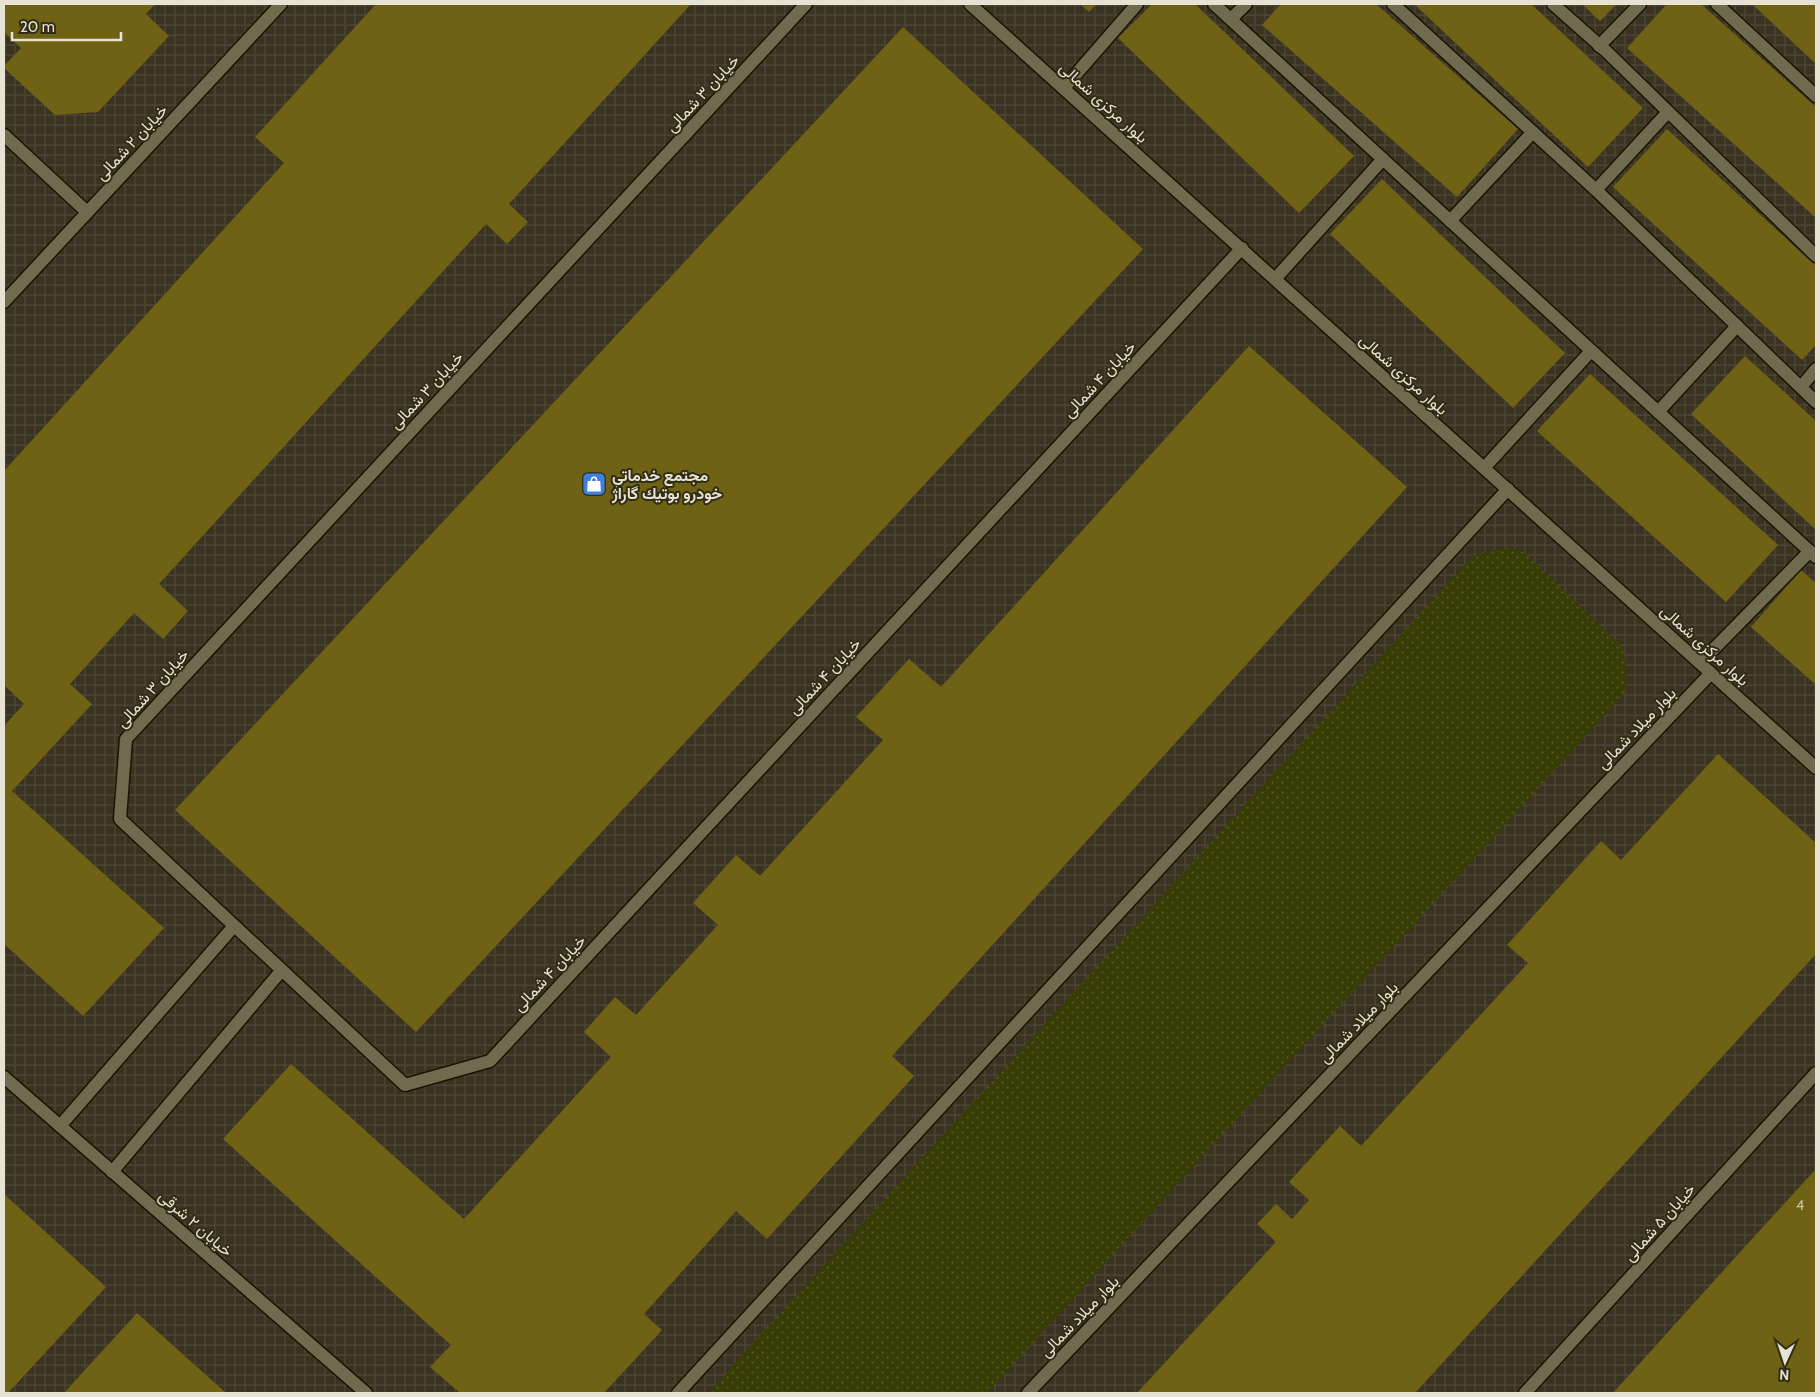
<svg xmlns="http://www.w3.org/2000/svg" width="1820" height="1397" font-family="Cabin,Vazirmatn,sans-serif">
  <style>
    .industrial { fill: url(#industrial-grid) }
    .park { fill: url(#park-dots) }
    .building { fill: #706215 }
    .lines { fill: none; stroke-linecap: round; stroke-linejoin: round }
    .minor-casing { stroke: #1a1500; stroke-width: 15 }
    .minor { stroke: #706a4f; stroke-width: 12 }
    .labels { text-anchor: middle; stroke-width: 4; stroke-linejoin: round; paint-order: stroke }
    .number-label { font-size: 14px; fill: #c8c3a4 }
    .street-label { font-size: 16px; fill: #e6e3d4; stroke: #322d14 }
    .poi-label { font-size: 16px; font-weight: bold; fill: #e6e3d4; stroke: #322d14; text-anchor: start }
  </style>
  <defs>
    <pattern id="industrial-grid" width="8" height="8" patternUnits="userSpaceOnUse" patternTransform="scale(1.25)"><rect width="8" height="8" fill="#3b3322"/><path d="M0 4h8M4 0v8" fill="none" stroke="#4e4737"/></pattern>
    <pattern id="park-dots" width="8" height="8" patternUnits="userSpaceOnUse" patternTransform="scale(1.25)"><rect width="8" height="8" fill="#373d05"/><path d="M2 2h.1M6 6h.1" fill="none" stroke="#545929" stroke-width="1.8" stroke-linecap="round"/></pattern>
  </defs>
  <rect width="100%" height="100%" fill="#322d14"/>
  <rect class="industrial" x="4" y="4" width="1812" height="1389"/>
  <path class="park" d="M1509,548L1524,552L1622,647C1627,664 1628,677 1624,694L987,1393H709L752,1344L1471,558L1479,553Z"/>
  <g class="building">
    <path d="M4,4H155L146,14L169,36L98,112L55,115L4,68V66L21,48L4,32Z"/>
    <path d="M376,4H691L509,204L528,222L507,244L486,224L159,584L188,611L163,639L134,613L70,684L92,704L12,791L164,928L83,1016L4,944V726L24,704L4,685V471L284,163L255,137Z"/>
    <path d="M1080,4H1097L1089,12Z"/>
    <path d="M1152,4H1195L1354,156L1299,213L1118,38Z"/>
    <path d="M1281,4H1376L1518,129L1457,197L1262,25Z"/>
    <path d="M1414,4H1531L1643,108L1588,167Z"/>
    <path d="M1582,4H1617L1600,21Z"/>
    <path d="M1667,4H1701L1816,107V218L1627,48Z"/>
    <path d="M1752,4H1816V64Z"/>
    <path d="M903,27L1143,249L416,1032L175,810Z"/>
    <path d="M1667,129L1816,266V345L1802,360L1613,187Z"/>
    <path d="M1382,179L1565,353L1513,408L1330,234Z"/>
    <path d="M1249,346L1407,487L892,1056L914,1076L767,1239L736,1211L644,1314L662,1330L604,1393H460L430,1367L451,1345L223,1139L291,1064L464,1219L611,1057L584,1032L615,997L636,1015L718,925L693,903L736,855L760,876L883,740L856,717L909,659L941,687Z"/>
    <path d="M1745,356L1816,421V530L1691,414Z"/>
    <path d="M1590,374L1778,545L1726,602L1537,431Z"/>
    <path d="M1801,570L1816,583V685L1751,627Z"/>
    <path d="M1718,754L1816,843V954L1415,1393H1137L1276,1242L1257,1224L1276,1204L1292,1219L1309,1200L1289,1182L1340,1126L1361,1146L1528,963L1507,945L1601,841L1621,860Z"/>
    <path d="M1816,1169V1393H1613L1751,1240Z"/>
    <path d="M4,1194L106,1287L8,1393H4Z"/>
    <path d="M137,1313L226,1393H64Z"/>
  </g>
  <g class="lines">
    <g class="minor-casing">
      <g id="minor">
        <path d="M806,4L126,739L120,819L405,1085L490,1061L1242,248"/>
        <path d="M970,4L1816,768"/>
        <path d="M1214,4L1816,557"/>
        <path d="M1393,4L1596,190L1816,402"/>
        <path d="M1553,4L1607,52L1816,256"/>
        <path d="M1717,4L1816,96"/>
        <path d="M1231,19L1246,4"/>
        <path d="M1599,46L1640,4"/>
        <path d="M1064,88L1137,4"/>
        <path d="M4,135L87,212"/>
        <path d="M1596,190L1668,112"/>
        <path d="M1450,221L1533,132"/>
        <path d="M1275,279L1383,159"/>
        <path d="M4,302L281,4"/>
        <path d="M1801,387L1816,369"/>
        <path d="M1658,412L1737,326"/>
        <path d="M1484,468L1591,351"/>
        <path d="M1700,663L1810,551"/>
        <path d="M4,1077L366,1393"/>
        <path d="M60,1126L234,926"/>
        <path d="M112,1172L281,971"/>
        <path d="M678,1393L1508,489"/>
        <path d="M1028,1393L1711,673"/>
        <path d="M1525,1393L1816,1073"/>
      </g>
    </g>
    <use href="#minor" class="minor"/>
  </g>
  <defs>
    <g id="shop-square" transform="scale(1.25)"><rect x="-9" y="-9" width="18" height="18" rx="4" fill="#3f7fe0" stroke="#322d14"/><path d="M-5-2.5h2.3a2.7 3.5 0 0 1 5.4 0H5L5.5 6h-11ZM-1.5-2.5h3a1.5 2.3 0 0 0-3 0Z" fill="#fff"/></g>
  </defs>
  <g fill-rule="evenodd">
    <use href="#shop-square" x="594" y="484"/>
  </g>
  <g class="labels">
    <g class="number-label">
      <text x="1800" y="1210">4</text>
    </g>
    <g class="street-label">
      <text transform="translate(702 93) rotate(-47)" y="6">خیابان ۳ شمالی</text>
      <text transform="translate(1104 102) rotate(42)" y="6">بلوار مرکزی شمالی</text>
      <text transform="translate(131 142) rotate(-47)" y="6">خیابان ۲ شمالی</text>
      <text transform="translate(1404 374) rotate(42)" y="6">بلوار مرکزی شمالی</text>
      <text transform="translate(1099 379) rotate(-47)" y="6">خیابان ۴ شمالی</text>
      <text transform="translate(426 390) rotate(-47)" y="6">خیابان ۳ شمالی</text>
      <text transform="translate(1705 645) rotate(42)" y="6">بلوار مرکزی شمالی</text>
      <text transform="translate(824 676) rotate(-47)" y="6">خیابان ۴ شمالی</text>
      <text transform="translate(152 688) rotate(-48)" y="6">خیابان ۳ شمالی</text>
      <text transform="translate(1636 728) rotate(-46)" y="6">بلوار میلاد شمالی</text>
      <text transform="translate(549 973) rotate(-47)" y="6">خیابان ۴ شمالی</text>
      <text transform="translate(1358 1022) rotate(-46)" y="6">بلوار میلاد شمالی</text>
      <text transform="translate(1659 1222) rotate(-48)" y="6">خیابان ۵ شمالی</text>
      <text transform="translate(196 1223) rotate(41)" y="6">خیابان ۲ شرقی</text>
      <text transform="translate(1079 1316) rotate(-46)" y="6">بلوار میلاد شمالی</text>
    </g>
    <g class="poi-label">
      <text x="612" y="481">مجتمع خدماتي<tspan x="612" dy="18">خودرو بوتيك گاراژ</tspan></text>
    </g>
  </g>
  <rect width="1820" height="1397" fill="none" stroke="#e6e3d4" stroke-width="10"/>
  <g transform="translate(1785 1362) rotate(183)" stroke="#322d14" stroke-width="4" paint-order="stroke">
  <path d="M0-4L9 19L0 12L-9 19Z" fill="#e6e3d4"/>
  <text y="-8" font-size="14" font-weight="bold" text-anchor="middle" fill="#e6e3d4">N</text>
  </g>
  <path d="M12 32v8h109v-8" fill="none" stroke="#e6e3d4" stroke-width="2.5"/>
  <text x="20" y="32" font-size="15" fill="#e6e3d4" stroke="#322d14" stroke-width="4" paint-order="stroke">20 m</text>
</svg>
